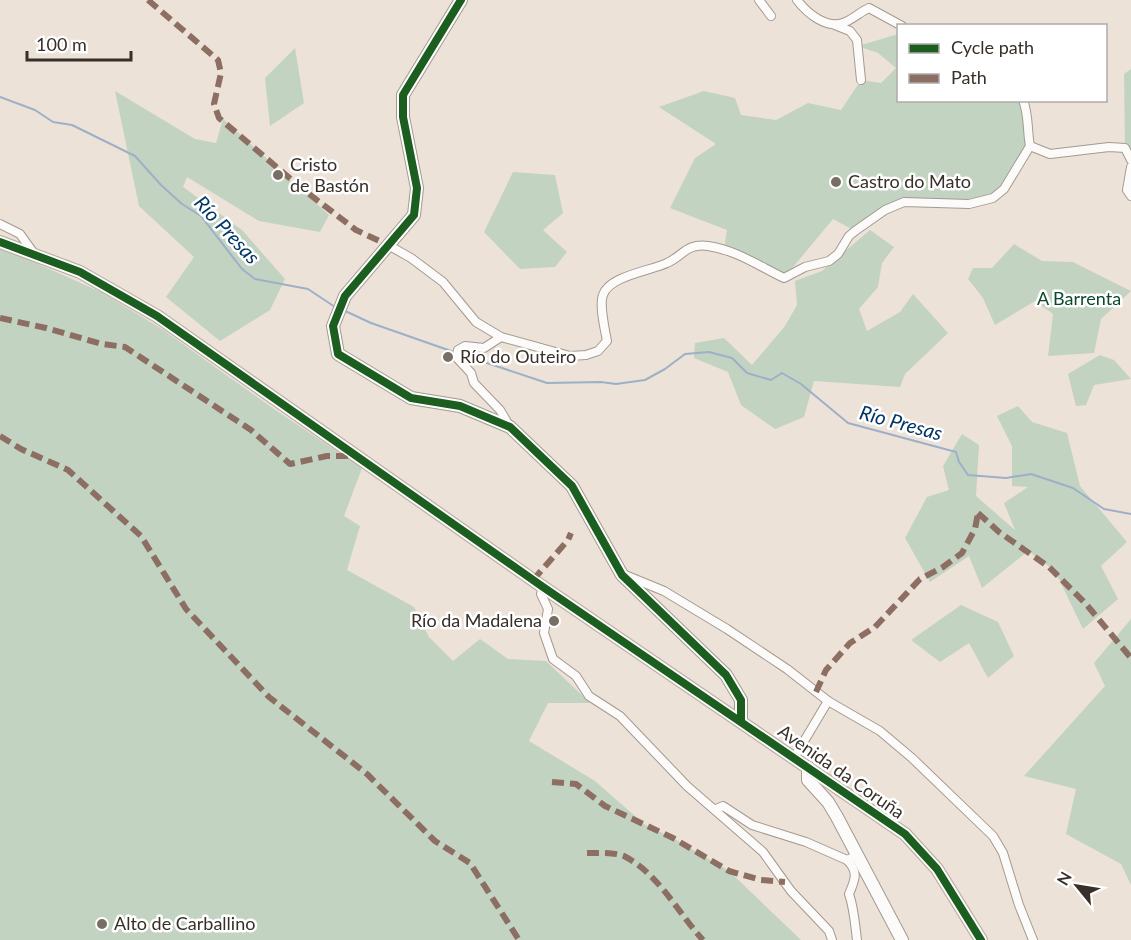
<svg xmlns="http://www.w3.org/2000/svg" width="1131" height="940" font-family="Lato,sans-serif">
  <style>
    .green { fill: #c3d3c1 }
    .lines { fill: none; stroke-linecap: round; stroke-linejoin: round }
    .stream { stroke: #9cb0c8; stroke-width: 2 }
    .street-casing { stroke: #a29a92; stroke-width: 10 }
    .secondary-casing { stroke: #a29a92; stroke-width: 14 }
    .primary-casing { stroke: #b9a8a2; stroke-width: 14 }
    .street { stroke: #fcfbf9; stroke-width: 8 }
    .secondary { stroke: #fcfbf9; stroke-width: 12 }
    .primary { stroke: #efe7e5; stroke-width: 12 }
    .quiet { stroke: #8d6e63; stroke-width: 6; stroke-dasharray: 12 6; stroke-linecap: butt }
    .cycleway-casing { stroke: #fff; stroke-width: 11 }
    .cycleway { stroke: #1b5e20; stroke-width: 8 }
    .poi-dot { fill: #776e65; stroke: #fff; stroke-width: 2 }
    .labels { text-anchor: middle; stroke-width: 5; stroke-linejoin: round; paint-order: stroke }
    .poi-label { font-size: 18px; fill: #372f28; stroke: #fff; text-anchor: start }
    .park-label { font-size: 18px; fill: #0c492c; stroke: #fff }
    .street-label { font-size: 18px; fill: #372f28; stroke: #fff }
    .water-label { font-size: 20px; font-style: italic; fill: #003665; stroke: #fff }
  </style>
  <rect width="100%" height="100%" fill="#ede2d7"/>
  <g class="green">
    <path d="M898,34V100L1023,101L1030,146L1004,189L981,202H904L855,231L833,219L784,278L724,250L727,230L670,208L695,158L716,144L659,107L704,91L735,98L741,115L776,120L808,103L841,110L861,80L881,83L896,68L878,53L858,46Z"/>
    <path d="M295,48L304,103L270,126L265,78Z"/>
    <path d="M1131,69V160L1125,148L1124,74Z"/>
    <path d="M115,91L195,139L216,143L223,119L329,215L320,232L259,221L187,177L183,187L242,230L285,279L270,310L220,341L166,297L194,257L139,206Z"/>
    <path d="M513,172L555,175L563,213L543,230L567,252L555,267L520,269L484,232Z"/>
    <path d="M870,230L894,247L882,263L878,287L859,309L867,331L900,312L913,294L948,333L905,374L900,387L814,381L804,417L775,429L741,405L728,372L694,358L695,343L724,338L752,365L785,326L797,305L795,281L822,271Z"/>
    <path d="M1014,244L1042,261L1073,262L1131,291L1101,319L1094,353L1048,356L1053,314L1035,301L995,325L983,298L968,279L973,268H992Z"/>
    <path d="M2,248L101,292L162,329L274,409L362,468L344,516L360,526L347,570L414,607L429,637L453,661L480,639L508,659L546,661L590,703H548L529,741L595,781L644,824L673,838L729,871L801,940H0V250Z"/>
    <path d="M1100,355L1114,360L1131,379L1094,385L1086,405L1076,406L1068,374Z"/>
    <path d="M1018,406L1032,422L1067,433L1080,486L1127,542L1101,566L1118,599L1083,629L1055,571L1028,551L982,588L969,556L930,582L905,538L927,497L949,490L943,466L962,434L979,445L976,496L1015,530L1004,503L1028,487L1012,486V446L997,416Z"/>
    <path d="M961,605L998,622L1014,656L988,678L969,643L940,662L911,640Z"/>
    <path d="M1131,619V885L1121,864L1066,834L1076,789L1024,776L1105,686L1094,663Z"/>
  </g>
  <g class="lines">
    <g class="stream">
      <path d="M0,97L35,110L53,122L72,125L135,156L161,185L182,204L201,216L242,269L255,279L308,289L335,307"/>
      <path d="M343,310L371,323L451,351"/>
      <path d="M463,355L547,383L601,382L616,384L645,380L665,369L685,354L709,352L732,358L747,373L771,380L782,373L801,384L848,423L956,452L959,462L968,475L1006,478L1031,474L1073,488L1104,509L1131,514"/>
    </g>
    <g class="street-casing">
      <g id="street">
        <path d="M759,0L771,16"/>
        <path d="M797,0C807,13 826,29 843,23C852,20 860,12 869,8L902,26"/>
        <path d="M835,25L850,31L857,40L861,80"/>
        <path d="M1023,100C1029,115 1027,131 1030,146L1050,154L1109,147L1125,148L1131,160"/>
        <path d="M1131,167L1127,190L1131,196"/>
        <path d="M0,224L20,234L35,255"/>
        <path d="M388,245L411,258L443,282L476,322L501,337L570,356L586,355L598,351L607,341C605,330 599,305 603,295C609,276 650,271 667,263C683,256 686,243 708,246C736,250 759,266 784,278L805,267L829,261L838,254L849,236L855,231L885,210L904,202L969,204L993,198L1004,189L1030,146"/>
        <path d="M501,337L484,348L465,346L458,350L457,354V358L471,373L474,383L500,410L510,427"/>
        <path d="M625,575L664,591L727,629L787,669L828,701L880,731L912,758L993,836L1003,853L1019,905L1033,940"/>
        <path d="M543,587L541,594L548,609L544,633L553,659L576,676L589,696L620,716L687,786L763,852L791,891L829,931L832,940"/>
        <path d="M794,758L828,701"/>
        <path d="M716,809L723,806L752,825L806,842L847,860L856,856"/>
        <path d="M847,860C859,872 855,880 849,894C854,908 855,924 857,940"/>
      </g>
    </g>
    <g class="secondary-casing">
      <g id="secondary">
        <path d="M461,0L403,95V117L417,188L414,215L345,296L333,326L338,354L411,398L460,406L510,427L572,486L622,575L726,675L741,700V720"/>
        <path d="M808,767V780L828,802L837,817L902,940"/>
      </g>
    </g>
    <g class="primary-casing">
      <path id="primary" d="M0,242L80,272L157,316L543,587L905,834L937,869L981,940"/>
    </g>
    <use href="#street" class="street"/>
    <use href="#secondary" class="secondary"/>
    <use href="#primary" class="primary"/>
    <g class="quiet">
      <path d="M148,0L218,60L221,73L214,104L219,118L300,187L356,230L388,245"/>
      <path d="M0,318L46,328L102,344L125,347L251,430L290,464L327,456H356"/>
      <path d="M0,436L21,449L68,470L141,536L186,609L269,697L367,774L435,841L470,863L519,940"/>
      <path d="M978,513L999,532L1049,567L1086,604L1131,658"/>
      <path d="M533,580L568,540L571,533"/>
      <path d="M816,692L826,670L850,643L875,627L920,579L943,567L962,553L975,529L978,513"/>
      <path d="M552,782L576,784L605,806L673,838L729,871L761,880L785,882"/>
      <path d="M587,853C598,853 614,852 624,856C659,874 678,913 703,940"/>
    </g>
    <g class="cycleway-casing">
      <g id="cycleway">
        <path d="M461,0L403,95V117L417,188L414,215L345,296L333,326L338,354L411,398L460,406L510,427L572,486L622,575L726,675L741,700V720"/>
        <path d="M0,242L80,272L157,316L543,587L905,834L937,869L981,940"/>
      </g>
    </g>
    <use href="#cycleway" class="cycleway"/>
  </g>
  <g class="poi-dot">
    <circle cx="278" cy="175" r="6"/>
    <circle cx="836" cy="182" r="6"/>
    <circle cx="448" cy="357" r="6"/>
    <circle cx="554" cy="621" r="6"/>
    <circle cx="102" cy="924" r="6"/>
  </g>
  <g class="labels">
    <g class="poi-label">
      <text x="290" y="171">Cristo<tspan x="290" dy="21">de Bastón</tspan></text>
      <text x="848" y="188">Castro do Mato</text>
      <text x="460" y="363">Río do Outeiro</text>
      <text x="542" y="627" text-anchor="end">Río da Madalena</text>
      <text x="114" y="930">Alto de Carballino</text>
    </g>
    <g class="park-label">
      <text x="1079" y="305">A Barrenta</text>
    </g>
    <g class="street-label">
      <text transform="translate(841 772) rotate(35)" y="6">Avenida da Coruña</text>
    </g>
    <g class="water-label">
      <text transform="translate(227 230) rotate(47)" y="7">Río Presas</text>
      <text transform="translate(901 423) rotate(15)" y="7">Río Presas</text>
    </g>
  </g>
  <rect x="897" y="24" width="210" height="78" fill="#ffffff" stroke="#afaca9" stroke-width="1.5"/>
  <rect x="909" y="44" width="30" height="9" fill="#1b5e20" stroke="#afaca9" stroke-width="1.5"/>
  <text x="951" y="54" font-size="18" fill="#372f28">Cycle path</text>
  <rect x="909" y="74" width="30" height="9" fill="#8d6e63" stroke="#afaca9" stroke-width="1.5"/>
  <text x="951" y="84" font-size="18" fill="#372f28">Path</text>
  <g transform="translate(1077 886) rotate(300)" stroke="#ffffff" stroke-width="4.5" paint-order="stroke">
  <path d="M0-4.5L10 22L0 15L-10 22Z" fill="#372f28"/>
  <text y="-9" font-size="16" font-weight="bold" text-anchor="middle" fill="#372f28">N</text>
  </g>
  <path d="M27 51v9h104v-9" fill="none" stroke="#372f28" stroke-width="3"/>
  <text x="36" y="51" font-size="18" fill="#372f28" stroke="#ffffff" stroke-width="4.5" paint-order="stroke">100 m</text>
</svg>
